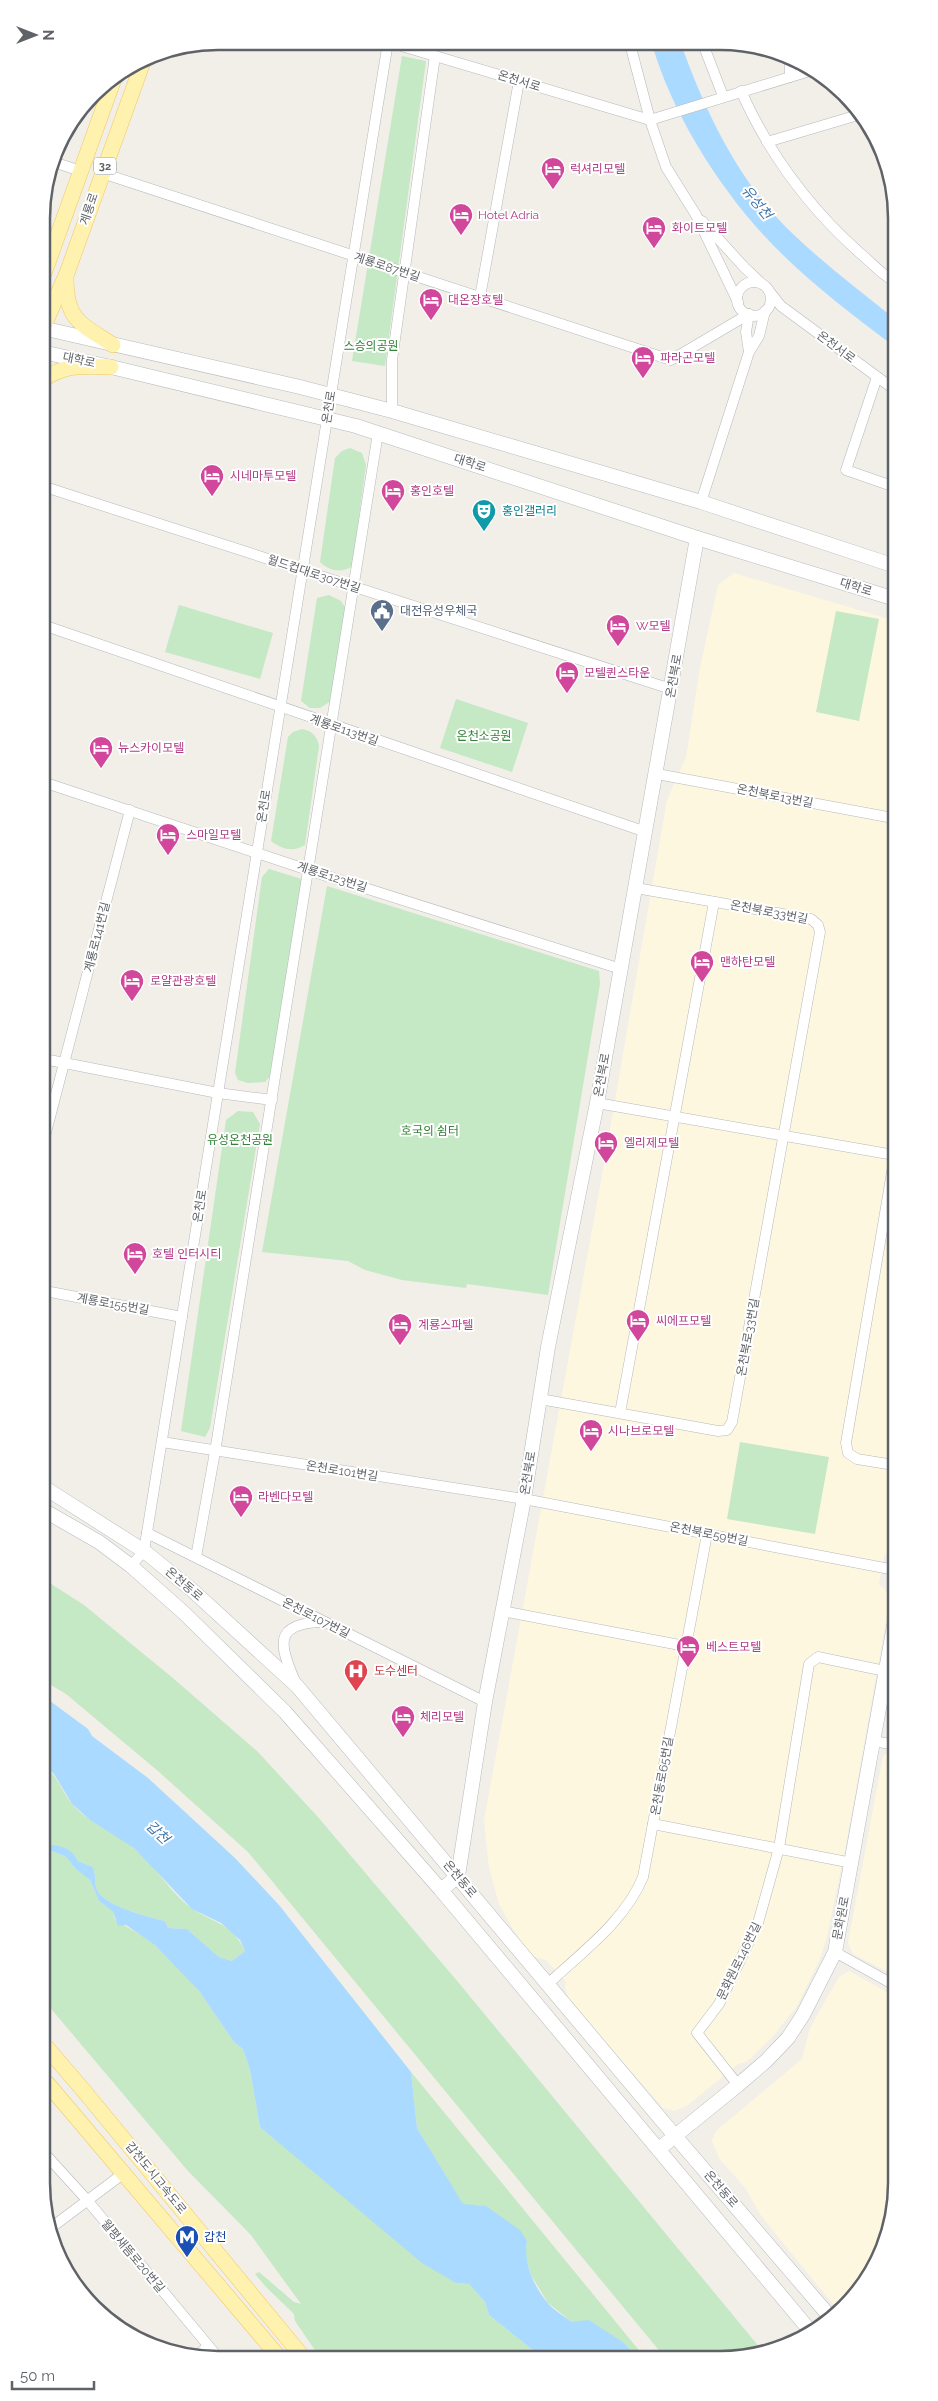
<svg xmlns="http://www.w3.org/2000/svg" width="938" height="2401" font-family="Raleway,'Noto Sans KR',sans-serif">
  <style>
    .commercial { fill: #fef7e0 }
    .green { fill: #c5e8c5 }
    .water { fill: #aadaff }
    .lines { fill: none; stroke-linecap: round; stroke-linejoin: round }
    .street-casing { stroke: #b5b8bc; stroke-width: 11 }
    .secondary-casing { stroke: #b6babf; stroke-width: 15 }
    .primary-casing { stroke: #f2c960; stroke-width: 16 }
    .street { stroke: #fff; stroke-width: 10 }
    .secondary { stroke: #fff; stroke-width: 14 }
    .primary { stroke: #fff2af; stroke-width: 15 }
    .labels { text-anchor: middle; stroke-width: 4; stroke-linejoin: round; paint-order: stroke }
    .shield { fill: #fff; stroke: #8f9295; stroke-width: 1 }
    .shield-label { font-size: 11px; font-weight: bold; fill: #5f6368 }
    .street-label { font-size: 12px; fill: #5f6368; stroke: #fff }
    .hotel-label { font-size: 12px; fill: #b23c85; stroke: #fff; text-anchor: start }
    .park-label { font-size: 12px; fill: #348238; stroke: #fff }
    .culture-label { font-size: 12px; fill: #0d838f; stroke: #fff; text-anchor: start }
    .service-label { font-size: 12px; fill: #4e5e75; stroke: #fff; text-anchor: start }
    .health-label { font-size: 12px; fill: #be3a42; stroke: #fff; text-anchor: start }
    .transit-label { font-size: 12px; fill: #164399; stroke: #fff; text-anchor: start }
    .water-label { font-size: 14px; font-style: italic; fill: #4174aa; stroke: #fff }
    .rim { fill: none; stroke: #5f6368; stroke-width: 2.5 }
  </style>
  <rect width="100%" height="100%" fill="#f1efe8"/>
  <g class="commercial">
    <path d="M734,573L892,620L895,1549L884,1556L879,1584L886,1591L889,1604L845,1850L827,1936L820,1959L797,2006L774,2035L747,2062L738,2064L688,2105L675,2111L663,2108L569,2000L565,1988L566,1982L546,1960L531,1956L514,1931L499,1904L489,1868L484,1821L602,1175L667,800L686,757L700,668L718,585Z"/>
    <path d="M895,1690L896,1973L892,1974L853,1954L848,1943L883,1756L890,1751L892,1738L889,1729Z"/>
    <path d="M849,1971L896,1997V2195L883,2251L853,2299L843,2305L833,2304L779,2238L760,2214L746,2189L719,2158L712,2141L716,2131L802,2059L810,2028L839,1977Z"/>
  </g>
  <g class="green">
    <path d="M402,56L426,61L385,366L352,361Z"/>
    <path d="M350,448L362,453L366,465L352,567C339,573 330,571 320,562L335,458L342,451Z"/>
    <path d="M329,595L341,601L346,609L331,701L320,708H310L301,701L317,598Z"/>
    <path d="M179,605L273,633L260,679L165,652Z"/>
    <path d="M836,611L879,619L859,721L816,712Z"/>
    <path d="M456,699L528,723L512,772L440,748Z"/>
    <path d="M302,729C312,731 317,736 319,746L305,845C293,852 283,850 271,841L288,737L293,732Z"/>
    <path d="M269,869L305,880L271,1075L265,1082L248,1083L238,1080L235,1073L262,877Z"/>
    <path d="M327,886L599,971L600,984L548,1295L467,1284L466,1288L402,1280L365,1270L348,1261L262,1252Z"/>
    <path d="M238,1111L253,1112L260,1124L210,1428L205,1437L181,1431L226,1120Z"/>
    <path d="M740,1442L829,1457L815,1534L727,1519Z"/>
    <path d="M45,1580L84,1605L174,1679L257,1751L317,1816L458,1982L765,2354H662L248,1852L158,1771L66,1694L46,1682Z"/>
    <path d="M46,1767C58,1777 62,1792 72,1804C89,1824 115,1832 134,1848C153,1864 174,1897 193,1909C215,1924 232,1923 245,1951L232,1961L219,1957L187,1929L168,1928L165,1921C149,1917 104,1906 97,1890C94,1883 96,1874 93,1867L78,1861C72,1847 60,1847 46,1844Z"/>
    <path d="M46,1849L65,1856L75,1868L84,1874L90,1880L99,1901L113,1912L115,1920L151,1941L175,1965L199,1991L234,2042L243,2049L250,2070L260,2127L456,2283L469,2284L485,2302L489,2315L539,2355L319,2356L295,2321L294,2314L266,2287L255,2274L259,2272L294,2302L301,2304L251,2235L188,2171L47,2004Z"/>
    <path d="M411,2072L642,2354H634L624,2343L572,2322L548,2303L531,2275L525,2255L527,2241L486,2206L463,2205L417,2128Z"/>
  </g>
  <g class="water">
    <path d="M652,44H681C705,111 739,183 792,233C823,263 858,289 891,316V344C854,316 817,288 783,255C727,201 673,118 652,44Z"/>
    <path d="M46,1698L88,1729L92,1736L148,1778L235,1858L279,1905L411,2072L417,2128L463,2204L486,2206L520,2230L527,2241C523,2262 533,2285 547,2302C553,2310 564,2316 572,2322L589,2320L624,2343L634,2354L539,2355L489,2315L485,2302L469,2284L456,2283L422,2263L260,2127L250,2070L243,2049L234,2042L199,1991L155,1945L126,1925L118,1926L113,1912L99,1901L90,1880L75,1868L65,1856L46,1849V1844C60,1846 72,1847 78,1861L93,1867C96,1874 94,1883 97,1890C104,1906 149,1917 165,1921L168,1928L187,1929L219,1957L232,1961L245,1951L240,1940L221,1923L192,1909L134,1848L90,1820L72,1804L54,1774L46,1767Z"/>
  </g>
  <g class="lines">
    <g class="street-casing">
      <g id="street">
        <path d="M388,42L650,120L813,70"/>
        <path d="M630,44L650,120L666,167L696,215L738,302"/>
        <path d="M703,44L723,96"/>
        <path d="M790,77V57"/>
        <path d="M741,91C769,154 810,209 861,254C871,262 880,273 891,279"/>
        <path d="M767,142L858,115"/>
        <path d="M53,162L81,171"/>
        <path d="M102,173L671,360L749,314"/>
        <path d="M702,221L745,268L761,283"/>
        <circle cx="754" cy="299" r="17"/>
        <path d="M769,291L781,306L891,387"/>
        <path d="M480,297L519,81"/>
        <path d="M749,314L746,332L749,352"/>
        <path d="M877,377L846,470L892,486"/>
        <path d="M392,411V360L435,56"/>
        <path d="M42,486L671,689"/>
        <path d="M701,502L749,352L759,336L765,311"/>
        <path d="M43,625L646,832"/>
        <path d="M657,774L893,818"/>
        <path d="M43,782L308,870L621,969"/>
        <path d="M44,1059L218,1093L272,1100"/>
        <path d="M597,1103L894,1155"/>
        <path d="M44,1140L130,810"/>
        <path d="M894,1160L846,1443L848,1453L857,1459L894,1465"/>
        <path d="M45,1291L182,1317"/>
        <path d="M540,1399L718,1431L727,1430L732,1422L820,932L818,925L811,919L636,888"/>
        <path d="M620,1413L714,902"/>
        <path d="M162,1442L524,1499L895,1570"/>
        <path d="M147,1533L485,1702"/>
        <path d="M196,1557L215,1452L378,433"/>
        <path d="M131,1566L144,1551L388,42"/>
        <path d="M502,1611L685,1646"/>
        <path d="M295,1681C279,1645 273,1623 323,1622"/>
        <path d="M874,1741L895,1745"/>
        <path d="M653,1824L852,1863"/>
        <path d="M835,1952L896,1986"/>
        <path d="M548,1984C582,1952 625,1921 643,1877L707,1534"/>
        <path d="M738,2085L697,2033L719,2004L758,1923L779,1848L809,1664L818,1657L885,1671"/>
        <path d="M47,2156L87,2200L217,2356"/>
        <path d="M48,2230L124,2173"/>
        <path d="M197,2356L208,2346"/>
      </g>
    </g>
    <g class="secondary-casing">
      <g id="secondary">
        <path d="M42,328L300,387L392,411L701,502L892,565"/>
        <path d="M42,352L111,367L356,426L697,538L892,598"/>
        <path d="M45,1488L144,1551L192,1590L297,1686L675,2136L831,2318"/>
        <path d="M45,1511L99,1542L131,1566L183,1612L285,1712L441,1890L812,2333"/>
        <path d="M441,1890L458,1876L485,1702L524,1499L548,1347L597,1103L697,538"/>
        <path d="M659,2149L738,2085L766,2061L788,2038L803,2015L835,1952L895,1620"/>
      </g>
    </g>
    <g class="primary-casing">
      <g id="primary">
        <path d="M66,277C66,321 80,323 113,345"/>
        <path d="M42,279L115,76"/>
        <path d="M42,330L67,273L144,59"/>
        <path d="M42,380C66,364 83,366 111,367"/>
        <path d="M47,2048L84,2091L302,2356"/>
        <path d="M47,2083L278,2356"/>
      </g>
    </g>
    <use href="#street" class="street"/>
    <use href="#secondary" class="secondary"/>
    <use href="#primary" class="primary"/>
  </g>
  <defs>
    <g id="hotel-pin" transform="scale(1.25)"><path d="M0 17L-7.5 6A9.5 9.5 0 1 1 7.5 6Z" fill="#d1479c" stroke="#fff"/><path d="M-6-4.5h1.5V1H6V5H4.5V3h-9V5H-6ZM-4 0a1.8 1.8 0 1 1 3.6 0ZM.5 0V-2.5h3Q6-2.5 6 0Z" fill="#fff"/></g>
    <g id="theatre-pin" transform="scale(1.25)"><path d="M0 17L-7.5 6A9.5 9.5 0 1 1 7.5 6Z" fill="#0f9aa8" stroke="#fff"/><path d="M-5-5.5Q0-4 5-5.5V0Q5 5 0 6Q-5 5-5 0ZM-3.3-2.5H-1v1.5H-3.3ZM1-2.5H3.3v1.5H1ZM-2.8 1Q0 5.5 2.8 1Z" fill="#fff"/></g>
    <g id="civic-pin" transform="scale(1.25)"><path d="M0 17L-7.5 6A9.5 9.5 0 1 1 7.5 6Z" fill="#5c6f8a" stroke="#fff"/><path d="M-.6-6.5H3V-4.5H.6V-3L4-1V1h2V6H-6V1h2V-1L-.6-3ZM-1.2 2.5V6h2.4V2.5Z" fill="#fff"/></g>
    <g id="hospital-pin" transform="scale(1.25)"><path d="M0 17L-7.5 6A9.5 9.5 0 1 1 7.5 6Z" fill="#e0444e" stroke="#fff"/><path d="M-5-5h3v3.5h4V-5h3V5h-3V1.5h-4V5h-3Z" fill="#fff"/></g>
    <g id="metro-pin" transform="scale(1.25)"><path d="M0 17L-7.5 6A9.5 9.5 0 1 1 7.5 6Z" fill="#1a4fb4" stroke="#fff"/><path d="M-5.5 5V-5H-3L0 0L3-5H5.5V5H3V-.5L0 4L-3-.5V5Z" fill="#fff"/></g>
  </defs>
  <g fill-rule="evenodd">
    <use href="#hotel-pin" x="553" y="169"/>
    <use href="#hotel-pin" x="461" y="215"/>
    <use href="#hotel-pin" x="654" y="228"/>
    <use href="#hotel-pin" x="431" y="300"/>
    <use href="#hotel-pin" x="643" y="358"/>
    <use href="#hotel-pin" x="212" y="476"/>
    <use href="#hotel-pin" x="393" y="491"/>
    <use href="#theatre-pin" x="484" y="511"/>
    <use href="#civic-pin" x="382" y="611"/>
    <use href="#hotel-pin" x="618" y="626"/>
    <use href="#hotel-pin" x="567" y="673"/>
    <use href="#hotel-pin" x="101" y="748"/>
    <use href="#hotel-pin" x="168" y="835"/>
    <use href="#hotel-pin" x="702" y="962"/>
    <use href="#hotel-pin" x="132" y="981"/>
    <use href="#hotel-pin" x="606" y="1143"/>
    <use href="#hotel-pin" x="135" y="1254"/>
    <use href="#hotel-pin" x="638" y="1321"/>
    <use href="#hotel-pin" x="400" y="1325"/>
    <use href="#hotel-pin" x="591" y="1431"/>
    <use href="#hotel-pin" x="241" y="1497"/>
    <use href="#hotel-pin" x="688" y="1647"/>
    <use href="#hospital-pin" x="356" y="1671"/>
    <use href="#hotel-pin" x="403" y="1717"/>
    <use href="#metro-pin" x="187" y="2237"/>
  </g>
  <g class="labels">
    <rect class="shield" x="94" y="157.5" width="22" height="17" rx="4"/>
    <g class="shield-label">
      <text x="105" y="170">32</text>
    </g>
    <g class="street-label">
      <text transform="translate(519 81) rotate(17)" y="4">온천서로</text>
      <text transform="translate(89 209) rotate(-71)" y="4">계룡로</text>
      <text transform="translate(387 267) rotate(18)" y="4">계룡로87번길</text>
      <text transform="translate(836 347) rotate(37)" y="4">온천서로</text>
      <text transform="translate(79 360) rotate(12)" y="4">대학로</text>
      <text transform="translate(329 407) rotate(-81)" y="4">온천로</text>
      <text transform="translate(470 463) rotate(18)" y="4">대학로</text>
      <text transform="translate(314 574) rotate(18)" y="4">월드컵대로307번길</text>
      <text transform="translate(856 587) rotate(17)" y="4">대학로</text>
      <text transform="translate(674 676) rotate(-80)" y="4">온천북로</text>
      <text transform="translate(344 730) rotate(19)" y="4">계룡로113번길</text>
      <text transform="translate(775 796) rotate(11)" y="4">온천북로13번길</text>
      <text transform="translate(264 806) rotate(-81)" y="4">온천로</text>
      <text transform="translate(332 877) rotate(18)" y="4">계룡로123번길</text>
      <text transform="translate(769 912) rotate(11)" y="4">온천북로33번길</text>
      <text transform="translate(97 937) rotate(-76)" y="4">계룡로141번길</text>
      <text transform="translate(602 1075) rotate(-80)" y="4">온천북로</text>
      <text transform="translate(200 1206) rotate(-81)" y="4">온천로</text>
      <text transform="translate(113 1304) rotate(10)" y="4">계룡로155번길</text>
      <text transform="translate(748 1337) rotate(-80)" y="4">온천북로33번길</text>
      <text transform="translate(342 1471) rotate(9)" y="4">온천로101번길</text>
      <text transform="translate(528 1473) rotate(-81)" y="4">온천북로</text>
      <text transform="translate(709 1534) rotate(11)" y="4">온천북로59번길</text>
      <text transform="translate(184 1584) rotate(40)" y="4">온천동로</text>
      <text transform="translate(316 1618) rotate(27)" y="4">온천로107번길</text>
      <text transform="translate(662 1776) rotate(-80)" y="4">온천동로65번길</text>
      <text transform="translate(460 1879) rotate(50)" y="4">온천동로</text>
      <text transform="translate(841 1918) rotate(-79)" y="4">문화원로</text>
      <text transform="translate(739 1961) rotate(-64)" y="4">문화원로146번길</text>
      <text transform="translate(156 2178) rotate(51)" y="4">갑천도시고속도로</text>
      <text transform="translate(721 2189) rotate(49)" y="4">온천동로</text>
      <text transform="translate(133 2256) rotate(50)" y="4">월평새뜸로20번길</text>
    </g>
    <g class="hotel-label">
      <text x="570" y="173">럭셔리모텔</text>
      <text x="478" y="219">Hotel Adria</text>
      <text x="672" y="232">화이트모텔</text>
      <text x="448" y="304">대온장호텔</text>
      <text x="660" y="362">파라곤모텔</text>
      <text x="230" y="480">시네마투모텔</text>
      <text x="410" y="495">홍인호텔</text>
      <text x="636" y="630">W모텔</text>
      <text x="584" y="677">모텔퀸스타운</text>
      <text x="118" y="752">뉴스카이모텔</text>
      <text x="186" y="839">스마일모텔</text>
      <text x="720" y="966">맨하탄모텔</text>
      <text x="150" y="985">로얄관광호텔</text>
      <text x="624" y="1147">엘리제모텔</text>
      <text x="152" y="1258">호텔 인터시티</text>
      <text x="656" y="1325">씨에프모텔</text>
      <text x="418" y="1329">계룡스파텔</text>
      <text x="608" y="1435">시나브로모텔</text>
      <text x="258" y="1501">라벤다모텔</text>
      <text x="706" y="1651">베스트모텔</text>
      <text x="420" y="1721">체리모텔</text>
    </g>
    <g class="park-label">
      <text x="371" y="350">스승의공원</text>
      <text x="484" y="740">온천소공원</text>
      <text x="430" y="1135">호국의 쉼터</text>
      <text x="240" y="1144">유성온천공원</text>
    </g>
    <g class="culture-label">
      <text x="502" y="515">홍인갤러리</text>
    </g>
    <g class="service-label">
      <text x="400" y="615">대전유성우체국</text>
    </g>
    <g class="health-label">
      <text x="374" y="1675">도수센터</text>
    </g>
    <g class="transit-label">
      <text x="204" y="2241">갑천</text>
    </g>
    <g class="water-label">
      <text transform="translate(757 202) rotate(51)" y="5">유성천</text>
      <text transform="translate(158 1832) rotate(43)" y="5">갑천</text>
    </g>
  </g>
  <path d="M0 0H938V2401H0ZM218 50H720A168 168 0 0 1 888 218V2183A168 168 0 0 1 720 2351H218A168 168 0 0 1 50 2183V218A168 168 0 0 1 218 50Z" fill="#fff" fill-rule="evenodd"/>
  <path class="rim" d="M218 50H720A168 168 0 0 1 888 218V2183A168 168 0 0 1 720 2351H218A168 168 0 0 1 50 2183V218A168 168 0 0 1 218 50Z"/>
  <g transform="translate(35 35) rotate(90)" stroke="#ffffff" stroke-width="4" paint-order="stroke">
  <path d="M0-4L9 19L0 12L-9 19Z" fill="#5f6368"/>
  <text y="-8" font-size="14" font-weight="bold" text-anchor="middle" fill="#5f6368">N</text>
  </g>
  <path d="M12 2381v8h82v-8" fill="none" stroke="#5f6368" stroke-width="2.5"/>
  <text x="20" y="2381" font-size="15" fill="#5f6368" stroke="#ffffff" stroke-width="4" paint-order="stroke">50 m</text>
</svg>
